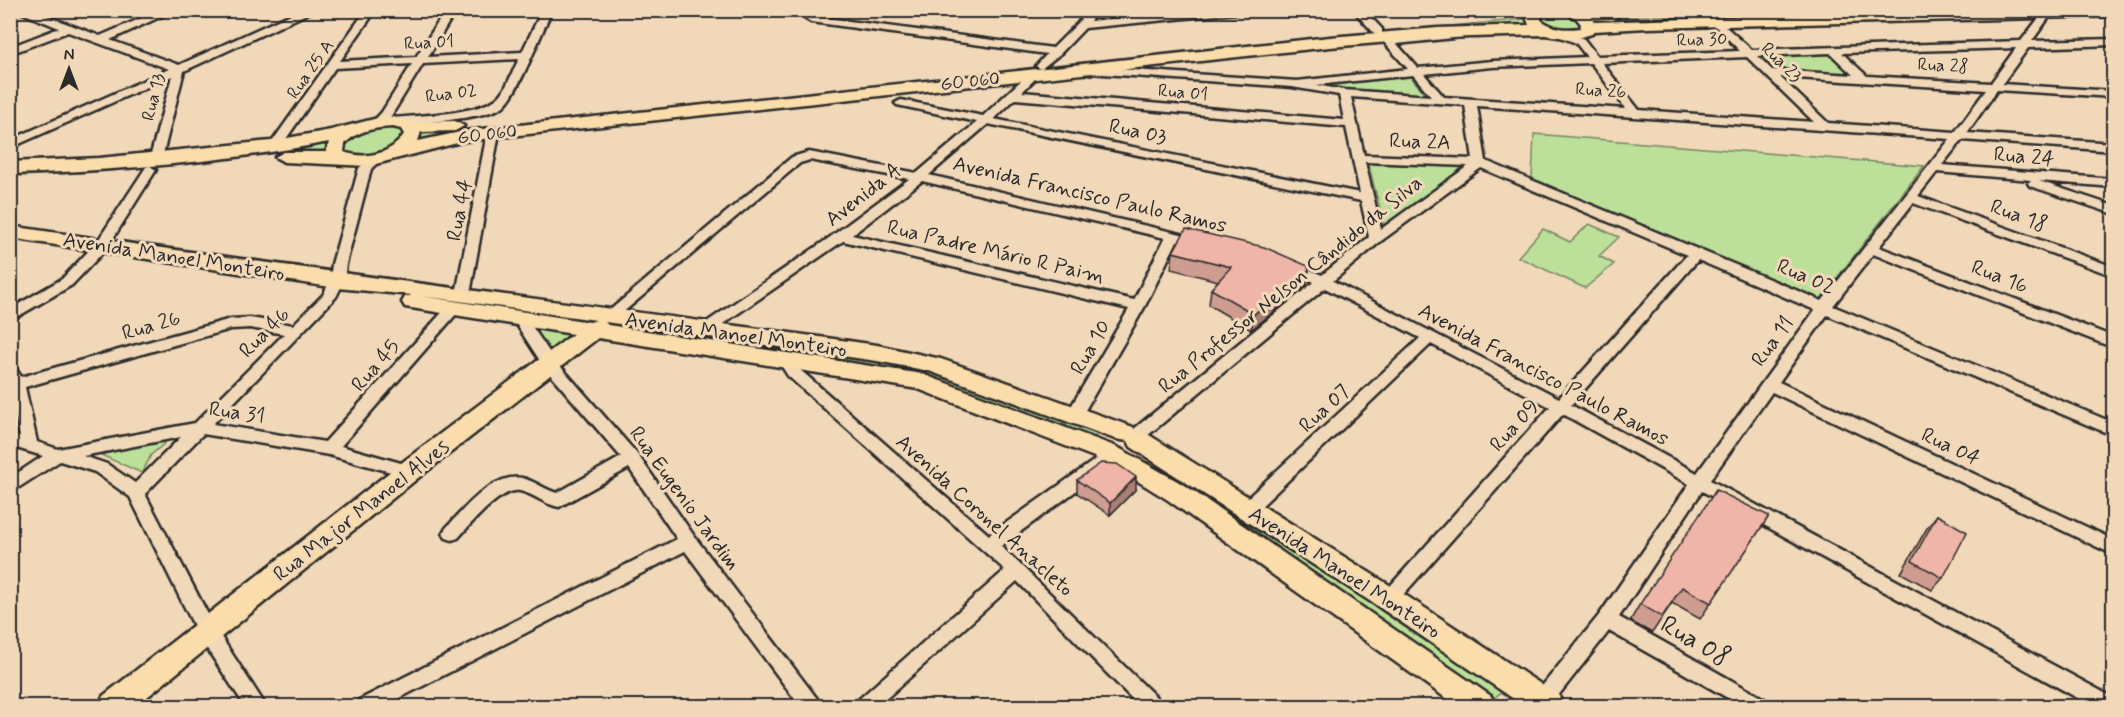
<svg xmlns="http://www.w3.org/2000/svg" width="2124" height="717" font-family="Mynerve,sans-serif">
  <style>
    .green { fill: #bce09a; stroke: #748662; stroke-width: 1.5 }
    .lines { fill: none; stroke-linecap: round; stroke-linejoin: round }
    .minor-casing { stroke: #2b2b2b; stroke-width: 5 }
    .primary-casing { stroke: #2b2b2b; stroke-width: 5 }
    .minor { fill: #f1d8b9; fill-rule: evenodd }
    .primary { fill: #fbddab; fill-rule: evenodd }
    .wall { fill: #ce9c90; stroke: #2b2b2b; stroke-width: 1.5 }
    .shaded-wall { fill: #a77f76; stroke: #2b2b2b; stroke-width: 1.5 }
    .building { fill: #efb5a8; stroke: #2b2b2b; stroke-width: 1.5 }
    .labels { text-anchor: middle; stroke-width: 6; stroke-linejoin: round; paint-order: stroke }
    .far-street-label { font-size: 18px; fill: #2b2b2b; stroke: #f1d8b9 }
    .street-label { font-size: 21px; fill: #2b2b2b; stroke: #f1d8b9 }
    .near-street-label { font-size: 26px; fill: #2b2b2b; stroke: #f1d8b9 }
  </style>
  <rect width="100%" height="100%" fill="#f1d8b9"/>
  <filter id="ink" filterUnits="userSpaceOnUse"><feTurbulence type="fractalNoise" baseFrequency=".0167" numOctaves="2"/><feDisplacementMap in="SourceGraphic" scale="12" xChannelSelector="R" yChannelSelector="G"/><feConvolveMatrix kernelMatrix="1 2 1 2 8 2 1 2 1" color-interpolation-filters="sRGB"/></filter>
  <g filter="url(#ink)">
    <g class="green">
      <path d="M1547,11L1570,13L1586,23L1577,32L1542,25L1538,15Z"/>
      <path d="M1942,11L1594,26L1592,17Z"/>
      <path d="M1525,19L1532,26L459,133L415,142L417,131L456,130L1365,34Z"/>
      <path d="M1833,54L1855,75L1774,72L1759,57Z"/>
      <path d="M1408,74L1426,95L1339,90L1303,85Z"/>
      <path d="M393,126L400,128L404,136C391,151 363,164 344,151L345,142L365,129Z"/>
      <path d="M1534,134L1924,166L1819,301L1532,179Z"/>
      <path d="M338,139L333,155C295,147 254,155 215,159C147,166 79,175 11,176L10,172Z"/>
      <path d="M1368,162L1460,164L1465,166L1385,229Z"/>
      <path d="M1589,224L1619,237L1599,256L1614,264L1585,288L1518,257L1543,229L1570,242Z"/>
      <path d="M526,323L573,335L550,358Z"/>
      <path d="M635,324L929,367L1108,429L1097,434L1091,442L1065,425L944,382L622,330Z"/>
      <path d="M162,439L165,443L151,455L142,473L101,455Z"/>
      <path d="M1155,455L1431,645L1505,689L1484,706L1140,466L1151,461Z"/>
    </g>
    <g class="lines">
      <g class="minor-casing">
        <g id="minor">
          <path d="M15,10H31L100,36L160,10H175L110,40L179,65L300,10H315L184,71L162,158L156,162L150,158L172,76L10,148V140L169,69L68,32L10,54V47L59,28Z"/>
          <path d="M366,10H376L340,61L416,57L446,10H456L428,57L522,52L542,10H552C542,31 518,96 502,107C481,120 419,122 393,126L387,122L393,118C419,115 487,115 502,93C509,83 513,70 519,59L423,64L391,116L378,127L372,123L382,112L412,64L335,68L279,149H271L269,146Z"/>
          <path d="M1087,10H1097L1090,21L1200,10H1242L1237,13L1085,28L1060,54L1041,69L1036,66L1047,54L811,22L806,19L811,16L1053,48L1078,23Z"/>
          <path d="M1353,10H1364L1382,29V33H1374Z"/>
          <path d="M2045,10L2052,13L2032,41L2114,39V45L2028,48L2002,84L2114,91V97L1997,90L1967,133L2114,143V151L1962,140L1942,165L2114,179V187L2039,181L2114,206V214L2030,186L2028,183L2031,180L1937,172L1918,196L2114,267V276L1913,203L1879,247L2114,337V348L1873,254L1833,306L2114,423V436L1827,315L1779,382L2114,540V555L1772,392L1710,480L2114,698V706H2092L1702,491L1619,617L1766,700L1769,706H1742L1609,631L1550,706H1528L1531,700L1600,614L1689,484L1563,414L1395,604L1389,607L1383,604L1380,599L1383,594L1550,407L1431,344L1253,514L1247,516L1241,514L1238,509L1241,504L1420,338L1325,288L1141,441H1129L1127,437L1129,433L1314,282L1286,270L1284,267L1286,264H1296L1322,275L1369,237L1361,201L988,124L929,175L1198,238L1205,242L1198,246L1177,241L1145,306L1080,419H1068L1066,415L1129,309L843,241L711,332H701L699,329L701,326L829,238L909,179L810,160L800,163L615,319L610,321L603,316L792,157L809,152L917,173L977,122L897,105L895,103L901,100L983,116L1029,73L1033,72L1039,75L1022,92L1344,120L1339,95L1292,87L1088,73L1083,70L1088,67L1297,81L1408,69L1382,40V36H1390L1392,39L1459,32L1464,35L1463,37L1397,44L1418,68L1492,61L1587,57L1576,43L1556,35L1555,33L1560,30L1584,39L1597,56L1740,51L1713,24V20L1717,19L1752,50L2021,41ZM2016,48L1991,83L1867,76L1842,53ZM1830,53L1853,75L1772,70L1758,56ZM1747,57L1814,122L1639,110L1602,63ZM1591,63L1626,109L1444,97L1424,74L1492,67ZM1413,75L1431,96L1344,90L1316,85ZM1780,77L1986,90L1955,132L1828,123ZM1351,97L1465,105L1473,159L1364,155ZM1015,99L1346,127L1360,193L994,119ZM1477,106L1950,139L1822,301L1486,161ZM1365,162L1468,166L1381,229ZM1481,168L1687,255L1559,398L1333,281L1381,241ZM922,181L1165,238L1134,300L852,235ZM1698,260L1815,310L1697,473L1571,405Z"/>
          <path d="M493,129L499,133L470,294L463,299L456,294L487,133Z"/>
          <path d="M375,155L381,159L371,169L346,264L344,281L336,297L213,424L325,442L448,306L453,304L460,309L458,312L341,446L415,467L417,471L415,475L409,477L329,455L203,434L145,494L214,626L266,706H245L200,638L130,497L95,472L60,461L10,493V478L43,456L10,446V434L20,437L10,390V366L15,367L21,377L231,319L250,318L293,325L323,295L330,281L332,264L359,168ZM250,328L284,334L195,423L58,449L37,442L25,387L231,329ZM181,437L135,483L107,464L83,456Z"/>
          <path d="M150,166L156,170L107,248L72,285L10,321V309L62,279L97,242L146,167Z"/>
          <path d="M520,314L525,316L554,359L638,455L694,536L818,700L821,706H800L685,551L384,706H356L359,700L677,539L629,468L559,507C544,504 534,494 520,491C501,487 470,525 458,538L452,540L446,538L443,533L446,528C464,509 492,473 522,478C535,481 545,490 557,493L621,457L544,367L513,319Z"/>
          <path d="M785,354L790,355L798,368L989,535L1106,452H1118L1120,456L1118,460L1001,546L1159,700L1162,706H1139L1017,581L878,706H855L858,700L1005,570L788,376L777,359Z"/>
        </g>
      </g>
      <g class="primary-casing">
        <g id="primary">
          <path d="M1528,10H1547L1541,16V20C1554,29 1565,30 1580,28L1581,24L1576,18L1571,16L1570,10H1612L1620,15L1612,20L1593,19L1595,22L1955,10H2114V16L1647,28L1594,31L1592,34L1573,39L1545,35L1438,38L1330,47L465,141L368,166L284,162L275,157L284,152H326L329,142C227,162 115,171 10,174V162L99,158L271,141L331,130L378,118L393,117L413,122L455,121L464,126L455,131L421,132L418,141L465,131L1330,37L1438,28L1529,25L1525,14ZM393,127L401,129L404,134C393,154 365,160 344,152L345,144C358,130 375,128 393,127Z"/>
          <path d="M10,226C299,269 588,305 877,345L941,359L1133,427L1136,433L1149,435L1399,591L1559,696L1563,706H1524L1379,607L1131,447L1128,441L1115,439L929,371L877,361L605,322L608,325L922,374L1117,447L1186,486L1491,696L1495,706H1457L1168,500L1107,462L918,389L598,338L418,478L136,706H99L103,696L400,464L573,334L405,307L402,302L405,297L412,295L337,288L10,238ZM421,296L444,299L596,320L590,322Z"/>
        </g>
      </g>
      <use href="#minor" class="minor"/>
      <use href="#primary" class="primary"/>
    </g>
    <g class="wall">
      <path d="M1173,252L1306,286L1251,330L1209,305L1211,289L1218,281L1171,269Z"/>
      <path d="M1077,480L1136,489L1110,515L1077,493Z"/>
      <path d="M1937,515L1943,578L1932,590L1901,573L1927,528Z"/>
      <path d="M1769,516L1700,619L1672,603L1652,633L1630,621L1640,604Z"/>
    </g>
    <g class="shaded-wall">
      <path d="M1309,270L1306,286L1251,330L1254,314Z"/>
      <path d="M1136,477V489L1110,515V503Z"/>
    </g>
    <g class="building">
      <path d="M1186,229L1264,247L1308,266L1309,270L1254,314L1211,289L1231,267L1173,252Z"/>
      <path d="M1101,463L1117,464L1136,477L1110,503L1077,480Z"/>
      <path d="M1716,490L1769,516L1711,603L1682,587L1662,617L1640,604Z"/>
      <path d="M1937,515L1967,532L1943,578L1912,561Z"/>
    </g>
  </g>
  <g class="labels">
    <g class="far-street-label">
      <text transform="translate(1702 39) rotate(-2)" y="6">Rua 30</text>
      <text transform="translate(429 42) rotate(-3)" y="6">Rua 01</text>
      <text transform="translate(1782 62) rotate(44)" y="6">Rua 23</text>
      <text transform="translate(1943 65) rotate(3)" y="6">Rua 28</text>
      <text transform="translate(310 69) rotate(-55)" y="6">Rua 25 A</text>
      <text transform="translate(970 81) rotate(-6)" y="6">GO 060</text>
      <text transform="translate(1601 90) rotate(4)" y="6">Rua 26</text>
      <text transform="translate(1183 92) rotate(5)" y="6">Rua 01</text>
      <text transform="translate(451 93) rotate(-8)" y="6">Rua 02</text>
      <text transform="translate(153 97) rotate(-76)" y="6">Rua 13</text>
      <text transform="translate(487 134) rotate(-7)" y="6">GO 060</text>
    </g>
    <g class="street-label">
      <text transform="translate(1138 131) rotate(12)" y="7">Rua 03</text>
      <text transform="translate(1420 141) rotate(2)" y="7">Rua 2A</text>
      <text transform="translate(2024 156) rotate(5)" y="7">Rua 24</text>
      <text transform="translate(863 194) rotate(-38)" y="7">Avenida A</text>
      <text transform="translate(1090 194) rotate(13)" y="7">Avenida Francisco Paulo Ramos</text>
      <text transform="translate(459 210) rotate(-79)" y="7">Rua 44</text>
      <text transform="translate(2019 215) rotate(20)" y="7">Rua 18</text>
      <text transform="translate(996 251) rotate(13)" y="7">Rua Padre Mário R Paim</text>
      <text transform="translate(174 256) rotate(9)" y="7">Avenida Manoel Monteiro</text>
      <text transform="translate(1806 276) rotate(23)" y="7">Rua 02</text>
      <text transform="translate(2000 276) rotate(21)" y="7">Rua 16</text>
      <text transform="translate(1290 284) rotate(-39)" y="7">Rua Professor Nelson Cândido da Silva</text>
      <text transform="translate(151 325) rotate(-16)" y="7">Rua 26</text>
      <text transform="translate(264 332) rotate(-45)" y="7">Rua 46</text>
      <text transform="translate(736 334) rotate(8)" y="7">Avenida Manoel Monteiro</text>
      <text transform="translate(1772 341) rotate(-54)" y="7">Rua 11</text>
      <text transform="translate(1090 347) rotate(-60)" y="7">Rua 10</text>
      <text transform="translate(375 365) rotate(-49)" y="7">Rua 45</text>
      <text transform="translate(1544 374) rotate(28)" y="7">Avenida Francisco Paulo Ramos</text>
      <text transform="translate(1324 408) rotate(-43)" y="7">Rua 07</text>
      <text transform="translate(237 412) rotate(8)" y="7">Rua 31</text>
      <text transform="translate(1514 425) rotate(-48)" y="7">Rua 09</text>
      <text transform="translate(1951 446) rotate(25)" y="7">Rua 04</text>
      <text transform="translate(685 498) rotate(54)" y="7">Rua Eugenio Jardim</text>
      <text transform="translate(361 510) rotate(-38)" y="7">Rua Major Manoel Alves</text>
      <text transform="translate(985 515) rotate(42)" y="7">Avenida Coronel Anacleto</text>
      <text transform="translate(1345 572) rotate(33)" y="7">Avenida Manoel Monteiro</text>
    </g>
    <g class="near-street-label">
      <text transform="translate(1696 640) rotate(30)" y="9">Rua 08</text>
    </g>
  </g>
  <rect width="2124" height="717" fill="none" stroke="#f1d8b9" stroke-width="36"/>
  <rect x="18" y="18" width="2088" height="681" fill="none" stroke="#2b2b2b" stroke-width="2" filter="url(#ink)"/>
  <g transform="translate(69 69)" stroke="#f1d8b9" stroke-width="4.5" paint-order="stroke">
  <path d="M0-4.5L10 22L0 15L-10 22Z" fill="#2b2b2b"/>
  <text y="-9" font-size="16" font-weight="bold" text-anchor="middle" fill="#2b2b2b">N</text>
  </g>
</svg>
